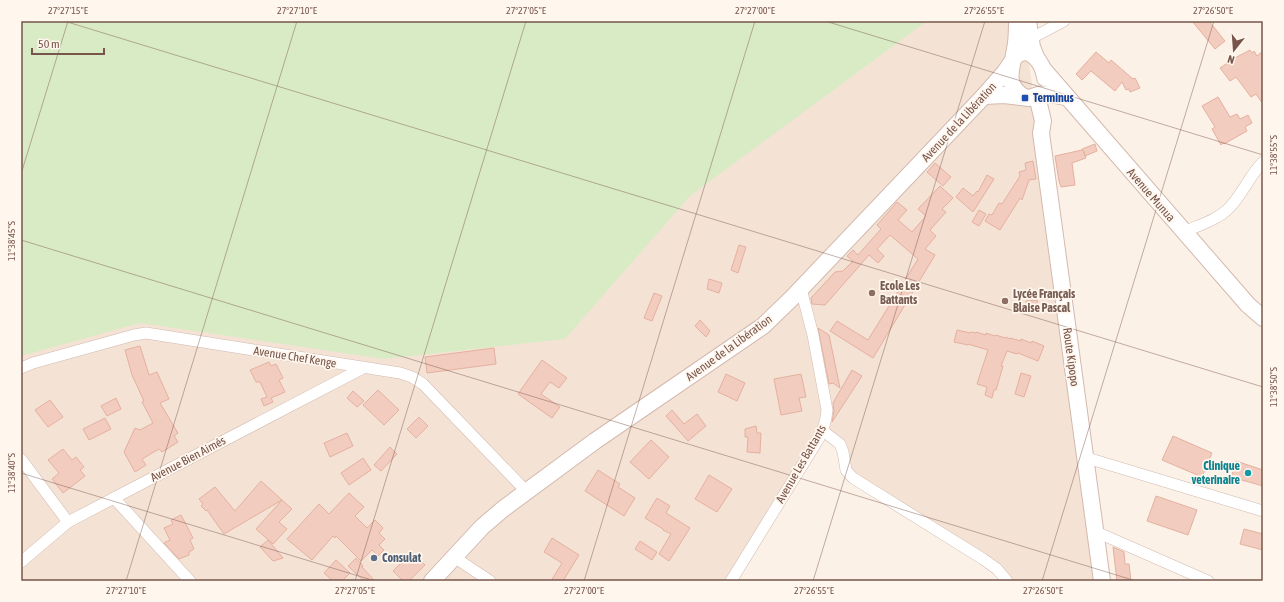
<svg xmlns="http://www.w3.org/2000/svg" width="1284" height="602" font-family="'Asap Condensed',sans-serif">
  <style>
    .residential { fill: #f4e2d5 }
    .green { fill: #d9ebc5 }
    .building { fill: #f2ccbe; stroke: #e5b09f }
    .lines { fill: none; stroke-linecap: round; stroke-linejoin: round }
    .street-casing { stroke: #d1baaf; stroke-width: 12 }
    .secondary-casing { stroke: #d4b9ad; stroke-width: 18 }
    .street { stroke: #fff; stroke-width: 11 }
    .secondary { stroke: #fff; stroke-width: 16 }
    .ticks { fill: none; stroke: #77554b; stroke-width: 1; stroke-opacity: 0.45 }
    .transit-dot { fill: #1a4fb4; stroke: #fff6ed; stroke-width: 1.5 }
    .education-dot { fill: #8d6e63; stroke: #fff6ed; stroke-width: 1.5 }
    .culture-dot { fill: #0f9aa8; stroke: #fff6ed; stroke-width: 1.5 }
    .service-dot { fill: #5c6f8a; stroke: #fff6ed; stroke-width: 1.5 }
    .labels { text-anchor: middle; stroke-width: 3.5; stroke-linejoin: round; paint-order: stroke }
    .transit-label { font-size: 12px; font-weight: bold; fill: #164399; stroke: #fff6ed; text-anchor: start }
    .street-label { font-size: 12px; fill: #77554b; stroke: #fff6ed }
    .education-label { font-size: 12px; font-weight: bold; fill: #785e54; stroke: #fff6ed; text-anchor: start }
    .culture-label { font-size: 12px; font-weight: bold; fill: #0d838f; stroke: #fff6ed; text-anchor: end }
    .service-label { font-size: 12px; font-weight: bold; fill: #4e5e75; stroke: #fff6ed; text-anchor: start }
    .neatline { fill: none; stroke: #77554b; stroke-width: 1.5 }
    .ticks-label { font-size: 10px; text-anchor: middle; fill: #77554b }
  </style>
  <rect width="100%" height="100%" fill="#fcf1e7"/>
  <path class="residential" d="M21,21H1023L1102,581H1007L853,478L843,452L823,431L729,581H21Z"/>
  <path class="green" d="M21,21H927L690,196L565,339L384,359L140,323L21,356Z"/>
  <g class="building">
    <path d="M1192,21H1209L1225,41L1215,49Z"/>
    <path d="M1250,50L1252,53L1254,51L1257,56L1263,51V104L1256,94L1251,97L1236,77L1230,81L1220,68L1235,58Z"/>
    <path d="M1096,52L1109,63L1111,60L1133,79L1135,78L1140,88L1130,92L1129,89L1126,90L1122,82L1115,91L1091,71L1082,80L1076,74Z"/>
    <path d="M1218,97L1230,117L1237,114L1240,119L1248,115L1252,123L1245,127L1247,131L1224,144L1223,143L1221,145L1212,129L1215,127L1202,106Z"/>
    <path d="M1095,144L1097,151L1085,156L1083,150L1086,158L1072,163L1075,185L1061,187L1059,181L1055,156L1082,150V149Z"/>
    <path d="M1033,161L1036,179L1029,180L1022,200L1020,198L1000,230L985,221L989,214L992,215L999,203L1002,204L1020,176L1019,172L1026,170L1025,163Z"/>
    <path d="M935,163L951,177L943,186L927,172Z"/>
    <path d="M987,175L994,179L973,212L956,197L963,188L973,196L977,191L978,192Z"/>
    <path d="M940,186L953,198L942,209L946,212L930,230L936,236L925,249L935,255L873,358L830,331L837,321L868,340L918,259L890,235L877,249L884,256L878,263L869,255L825,305L812,304L811,298L835,272L843,271L853,261L847,256L853,250L858,255L881,229L877,225L897,202L907,210L898,220L912,232L926,216L918,209Z"/>
    <path d="M979,210L986,214L979,226L972,222Z"/>
    <path d="M739,245L746,247L738,273L731,270Z"/>
    <path d="M709,279L722,283L719,293L707,289Z"/>
    <path d="M654,293L662,296L652,321L644,318Z"/>
    <path d="M1037,300L1038,310L1027,311L1026,301Z"/>
    <path d="M700,320L710,331L706,337L695,326Z"/>
    <path d="M818,328L829,335L840,388L833,383L829,384Z"/>
    <path d="M957,330L970,333V332L976,333V332L986,335V333L995,336L996,335L1005,338L1006,337L1010,339V338L1021,341V339L1031,343L1032,341L1044,346L1038,361L1018,353L1017,354L1007,351L1001,366H1003L996,390H994L992,398L985,395L987,387L977,384L988,350L968,344V345L954,342Z"/>
    <path d="M140,346L149,375L157,372L169,399L160,403L178,433L174,436L178,442L162,452L159,449L142,459L146,465L135,472L124,452L135,428L140,430L153,423L142,402L144,401L132,375L125,350Z"/>
    <path d="M494,348L496,364L427,373L425,357Z"/>
    <path d="M542,360L567,378L559,388L550,382L541,394L560,407L552,418L518,394Z"/>
    <path d="M269,362L271,366L276,364L283,378L279,380L285,392L271,398L273,402L264,406L261,399L267,397L260,382H256L250,370Z"/>
    <path d="M852,370L862,376L832,422L834,411L833,403Z"/>
    <path d="M1021,373L1031,376L1024,397L1015,394Z"/>
    <path d="M726,374L745,383L737,401L718,392Z"/>
    <path d="M801,374L806,397L799,398L802,411L781,415L774,379Z"/>
    <path d="M378,390L399,410L384,425L363,405Z"/>
    <path d="M353,391L364,401L357,407L347,398Z"/>
    <path d="M116,398L121,409L107,416L101,406Z"/>
    <path d="M50,400L63,417L48,427L35,410Z"/>
    <path d="M672,410L684,424L697,414L706,426L688,441L666,416Z"/>
    <path d="M419,417L428,426L416,438L407,429Z"/>
    <path d="M105,418L111,429L89,440L83,429Z"/>
    <path d="M756,426L757,433H761L760,453L747,452L748,437H745V429Z"/>
    <path d="M347,433L353,446L330,457L324,443Z"/>
    <path d="M1173,436L1212,453L1202,477L1162,460Z"/>
    <path d="M651,440L669,457L649,479L630,462Z"/>
    <path d="M390,447L397,454L381,471L374,465Z"/>
    <path d="M63,449L72,460L76,457L84,467L80,470L85,476L63,493L52,479L59,473L48,460Z"/>
    <path d="M363,458L371,470L349,485L341,473Z"/>
    <path d="M1236,461L1263,470V486L1231,477Z"/>
    <path d="M598,470L620,484L618,487L635,498L624,516L585,491Z"/>
    <path d="M709,475L732,489L717,512L695,499Z"/>
    <path d="M261,481L282,500L224,534L207,510L206,511L201,506L203,504L199,499L215,487L235,511Z"/>
    <path d="M349,493L364,507L355,516L367,528L375,520L383,528L379,533L385,539L379,545L384,550L378,556L372,550L361,561L336,536L335,538L333,536L312,560L287,539L319,504L329,514Z"/>
    <path d="M1156,496L1197,510L1188,535L1147,521Z"/>
    <path d="M657,498L670,506L666,513L690,528L669,561L659,554L671,534L663,530V529L645,518Z"/>
    <path d="M282,500L292,509L279,522L287,529L273,544L256,529Z"/>
    <path d="M181,515L193,538L190,540L194,549L189,552V555L179,559L164,543L170,540L164,528L173,524L171,520Z"/>
    <path d="M1244,529L1263,534V550L1240,544Z"/>
    <path d="M552,538L579,555L563,581H551L562,563L544,552Z"/>
    <path d="M268,540L283,558L273,561L260,547Z"/>
    <path d="M640,541L657,552L652,560L635,549Z"/>
    <path d="M1113,547L1124,552L1125,564H1129L1131,581H1117Z"/>
    <path d="M412,552L425,565L409,581H403L393,571Z"/>
    <path d="M356,558L363,566L362,567L375,581H364L348,566Z"/>
    <path d="M336,560L350,573L342,581H333L324,573Z"/>
  </g>
  <g class="lines">
    <g class="street-casing">
      <g id="street">
        <path d="M1030,39L1064,21"/>
        <path d="M1184,232C1199,225 1218,220 1230,207C1243,193 1250,175 1263,162"/>
        <path d="M21,368L33,363L134,335L146,333L400,373L412,377L423,384L526,491"/>
        <path d="M823,431L840,444L843,452L846,470L853,478L983,559L997,569L1007,581"/>
        <path d="M1084,457L1263,511"/>
        <path d="M21,459L68,522"/>
        <path d="M114,498L190,581"/>
        <path d="M1094,531L1208,581"/>
        <path d="M454,557L490,581"/>
        <path d="M21,562L68,522L363,368"/>
        <path d="M731,581L819,438C824,429 826,421 827,410L813,335L801,289"/>
      </g>
    </g>
    <g class="secondary-casing">
      <g id="secondary">
        <path d="M1017,21C1017,30 1017,40 1015,49C1012,69 1003,84 1024,97"/>
        <path d="M1028,21L1032,47L1036,57"/>
        <path d="M1014,58C1028,42 1044,63 1045,78"/>
        <path d="M1043,69L1248,305L1263,318"/>
        <path d="M984,96L1004,95L1029,98L1038,95L1049,94L1066,97"/>
        <path d="M1037,96L1043,121L1041,133L1102,581"/>
        <path d="M432,581L482,527L503,509L595,441L763,326L792,298L984,96L1005,72L1011,63"/>
      </g>
    </g>
    <use href="#street" class="street"/>
    <use href="#secondary" class="secondary"/>
  </g>
  <path class="ticks" d="M64,21L1263,387M825,21L1263,155M21,174L68,21M21,240L1136,581M21,473L375,581M126,581L297,21M355,581L526,21M584,581L755,21M813,581L985,21M1042,581L1214,21"/>
  <rect class="transit-dot" x="1021" y="94" width="8" height="8" rx="2"/>
  <g class="education-dot">
    <circle cx="872" cy="293" r="4"/>
    <circle cx="1005" cy="301" r="4"/>
  </g>
  <circle class="culture-dot" cx="1248" cy="473" r="4"/>
  <circle class="service-dot" cx="374" cy="558" r="4"/>
  <g class="labels">
    <g class="transit-label">
      <text x="1033" y="102">Terminus</text>
    </g>
    <g class="street-label">
      <text transform="translate(959 122) rotate(-47)" y="4">Avenue de la Libération</text>
      <text transform="translate(1151 195) rotate(49)" y="4">Avenue Munua</text>
      <text transform="translate(729 348) rotate(-36)" y="4">Avenue de la Libération</text>
      <text transform="translate(295 357) rotate(9)" y="4">Avenue Chef Kenge</text>
      <text transform="translate(1071 357) rotate(82)" y="4">Route Kipopo</text>
      <text transform="translate(188 459) rotate(-28)" y="4">Avenue Bien Aimés</text>
      <text transform="translate(801 464) rotate(-60)" y="4">Avenue Les Battants</text>
    </g>
    <g class="education-label">
      <text x="880" y="290">Ecole Les<tspan x="880" dy="14">Battants</tspan></text>
      <text x="1013" y="298">Lycée Français<tspan x="1013" dy="14">Blaise Pascal</tspan></text>
    </g>
    <g class="culture-label">
      <text x="1240" y="470">Clinique<tspan x="1240" dy="14">veterinaire</tspan></text>
    </g>
    <g class="service-label">
      <text x="382" y="562">Consulat</text>
    </g>
  </g>
  <rect width="1284" height="602" fill="none" stroke="#fff6ed" stroke-width="44"/>
  <g transform="translate(1234 50) rotate(197)" stroke="#fff6ed" stroke-width="3" paint-order="stroke">
  <path d="M0-3L7 15L0 10L-7 15Z" fill="#77554b"/>
  <text y="-6" font-size="11" font-weight="bold" text-anchor="middle" fill="#77554b">N</text>
  </g>
  <path d="M32 48v6h72v-6" fill="none" stroke="#77554b" stroke-width="2"/>
  <text x="38" y="48" font-size="12" fill="#77554b" stroke="#fff6ed" stroke-width="3" paint-order="stroke">50 m</text>
  <rect x="22" y="22" width="1240" height="558" class="neatline"/>
  <g class="ticks-label">
    <text x="68" y="14">27°27'15"E</text>
    <text x="297" y="14">27°27'10"E</text>
    <text x="526" y="14">27°27'05"E</text>
    <text x="755" y="14">27°27'00"E</text>
    <text x="984" y="14">27°26'55"E</text>
    <text x="1213" y="14">27°26'50"E</text>
    <text transform="translate(1273 155) rotate(-90)" y="4">11°38'55"S</text>
    <text transform="translate(11 241) rotate(-90)" y="4">11°38'45"S</text>
    <text transform="translate(1273 387) rotate(-90)" y="4">11°38'50"S</text>
    <text transform="translate(11 473) rotate(-90)" y="4">11°38'40"S</text>
    <text x="126" y="594">27°27'10"E</text>
    <text x="355" y="594">27°27'05"E</text>
    <text x="584" y="594">27°27'00"E</text>
    <text x="814" y="594">27°26'55"E</text>
    <text x="1043" y="594">27°26'50"E</text>
  </g>
</svg>
